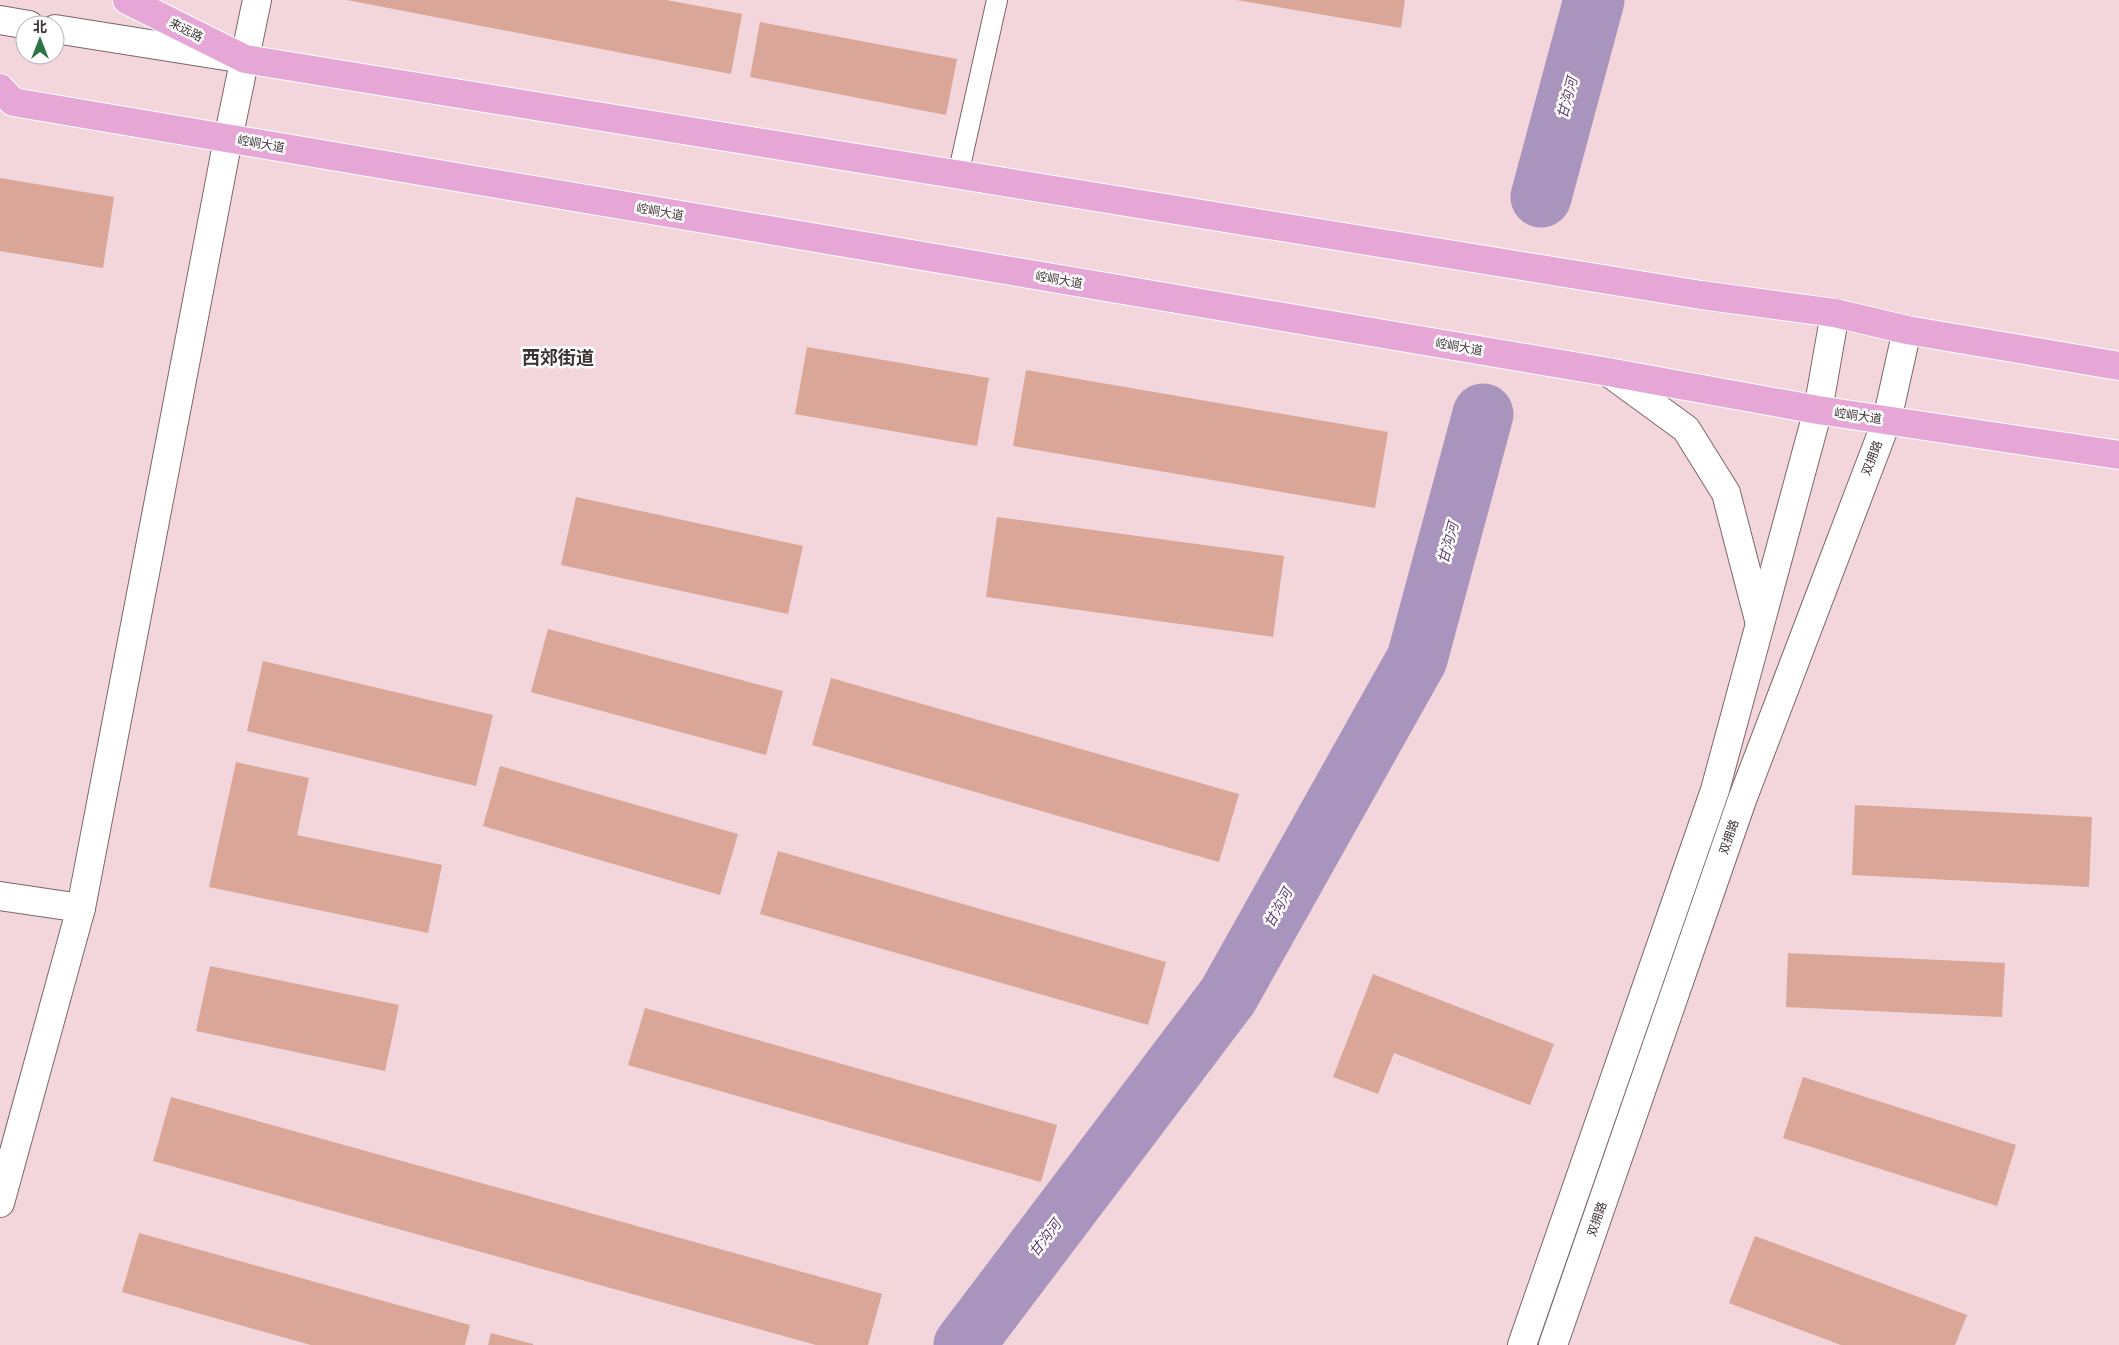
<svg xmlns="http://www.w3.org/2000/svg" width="2119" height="1345" font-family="'PT Sans','Noto Sans SC',sans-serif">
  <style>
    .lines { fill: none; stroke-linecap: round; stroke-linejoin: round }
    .river { stroke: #a994bd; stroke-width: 61 }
    .building { fill: #d9a698 }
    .lane-casing { stroke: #7e656a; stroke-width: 22 }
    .secondary-casing { stroke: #7e656a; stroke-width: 30 }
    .primary-casing { stroke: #fff; stroke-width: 30 }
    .lane { stroke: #fff; stroke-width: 20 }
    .secondary { stroke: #fff; stroke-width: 28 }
    .primary { stroke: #e6a7d7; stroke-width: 28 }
    .labels { text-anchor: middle; stroke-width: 5; stroke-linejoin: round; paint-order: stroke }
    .street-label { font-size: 12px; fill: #3c3133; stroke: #fff }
    .water-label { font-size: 14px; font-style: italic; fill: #5c3e75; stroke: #fff }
    .district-label { font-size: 18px; font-weight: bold; fill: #3c3133; stroke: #fff }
  </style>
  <rect width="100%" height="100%" fill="#f2d6db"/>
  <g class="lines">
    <g class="river">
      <path d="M1541,197L1594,0"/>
      <path d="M964,1345L1228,996L1417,659L1483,414"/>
    </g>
  </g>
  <g class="building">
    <path d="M347,0H666L742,14L731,74Z"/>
    <path d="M1236,0H1405L1401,28Z"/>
    <path d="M760,22L957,59L946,115L750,77Z"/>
    <path d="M0,178L114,197L103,268L0,251Z"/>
    <path d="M807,347L989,378L977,446L795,414Z"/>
    <path d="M1026,370L1388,432L1375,508L1013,446Z"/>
    <path d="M576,497L803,546L788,614L561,565Z"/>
    <path d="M997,517L1284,556L1273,637L986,597Z"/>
    <path d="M548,629L783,691L766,755L531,692Z"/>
    <path d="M263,661L493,715L476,786L247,731Z"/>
    <path d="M831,678L1239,794L1219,862L812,745Z"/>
    <path d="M236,762L309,778L297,835L442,865L428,933L209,887Z"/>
    <path d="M500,766L738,834L720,895L483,826Z"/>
    <path d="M1855,805L2092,817L2089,887L1852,875Z"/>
    <path d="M778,851L1166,962L1148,1025L760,914Z"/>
    <path d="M1788,953L2005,963L2002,1017L1786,1007Z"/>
    <path d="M210,966L399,1005L385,1071L196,1031Z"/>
    <path d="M1373,974L1554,1044L1530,1105L1394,1053L1378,1094L1333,1077Z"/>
    <path d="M645,1008L1057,1125L1041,1182L628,1065Z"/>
    <path d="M1803,1077L2016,1145L1997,1206L1783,1138Z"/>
    <path d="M171,1097L882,1294L868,1345H816L153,1161Z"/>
    <path d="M139,1233L470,1325L465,1345H311L122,1292Z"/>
    <path d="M1755,1236L1967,1315L1955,1345H1841L1729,1303Z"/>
    <path d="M491,1333L533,1344V1345H488Z"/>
  </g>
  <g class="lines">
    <g class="lane-casing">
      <path id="lane" d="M958,175L997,0"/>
    </g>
    <g class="secondary-casing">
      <g id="secondary">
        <path d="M0,20L29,25"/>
        <path d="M55,29L238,58"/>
        <path d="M1608,372L1686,429L1726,493L1759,620"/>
        <path d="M0,896L81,908"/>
        <path d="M0,1203L81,908L228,139L257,0"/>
        <path d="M1522,1345L1715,790L1818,410L1835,313"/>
        <path d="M1553,1345L1742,800L1887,420L1907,330"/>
      </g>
    </g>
    <g class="primary-casing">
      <g id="primary">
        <path d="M127,0L245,59L1701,295L1835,313L1907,330L2119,366"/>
        <path d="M0,88L13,102L1608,372L1818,410L2119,455"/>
      </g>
    </g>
    <use href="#lane" class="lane"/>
    <use href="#secondary" class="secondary"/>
    <use href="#primary" class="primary"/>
  </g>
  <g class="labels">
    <g class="street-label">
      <text transform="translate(186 30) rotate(27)" y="4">来远路</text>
      <text transform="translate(261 144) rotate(10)" y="4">崆峒大道</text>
      <text transform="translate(660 212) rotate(10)" y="4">崆峒大道</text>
      <text transform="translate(1059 280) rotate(10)" y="4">崆峒大道</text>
      <text transform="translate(1459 347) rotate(10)" y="4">崆峒大道</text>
      <text transform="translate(1858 416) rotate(8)" y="4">崆峒大道</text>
      <text transform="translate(1872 458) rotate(-69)" y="4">双拥路</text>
      <text transform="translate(1729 837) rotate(-71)" y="4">双拥路</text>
      <text transform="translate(1597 1219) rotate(-71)" y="4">双拥路</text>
    </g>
    <g class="water-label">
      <text transform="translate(1567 98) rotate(-75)" y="5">甘沟河</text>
      <text transform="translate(1448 543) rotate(-75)" y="5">甘沟河</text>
      <text transform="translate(1278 908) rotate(-61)" y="5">甘沟河</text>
      <text transform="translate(1045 1238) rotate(-53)" y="5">甘沟河</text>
    </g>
    <g class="district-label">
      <text x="558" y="364">西郊街道</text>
    </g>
  </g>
  <g transform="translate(40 40)"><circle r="24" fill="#ffffff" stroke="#b1adad"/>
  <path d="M0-4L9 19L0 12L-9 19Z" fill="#2c7644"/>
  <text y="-8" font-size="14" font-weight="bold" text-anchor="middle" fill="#3c3133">北</text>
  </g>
</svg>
